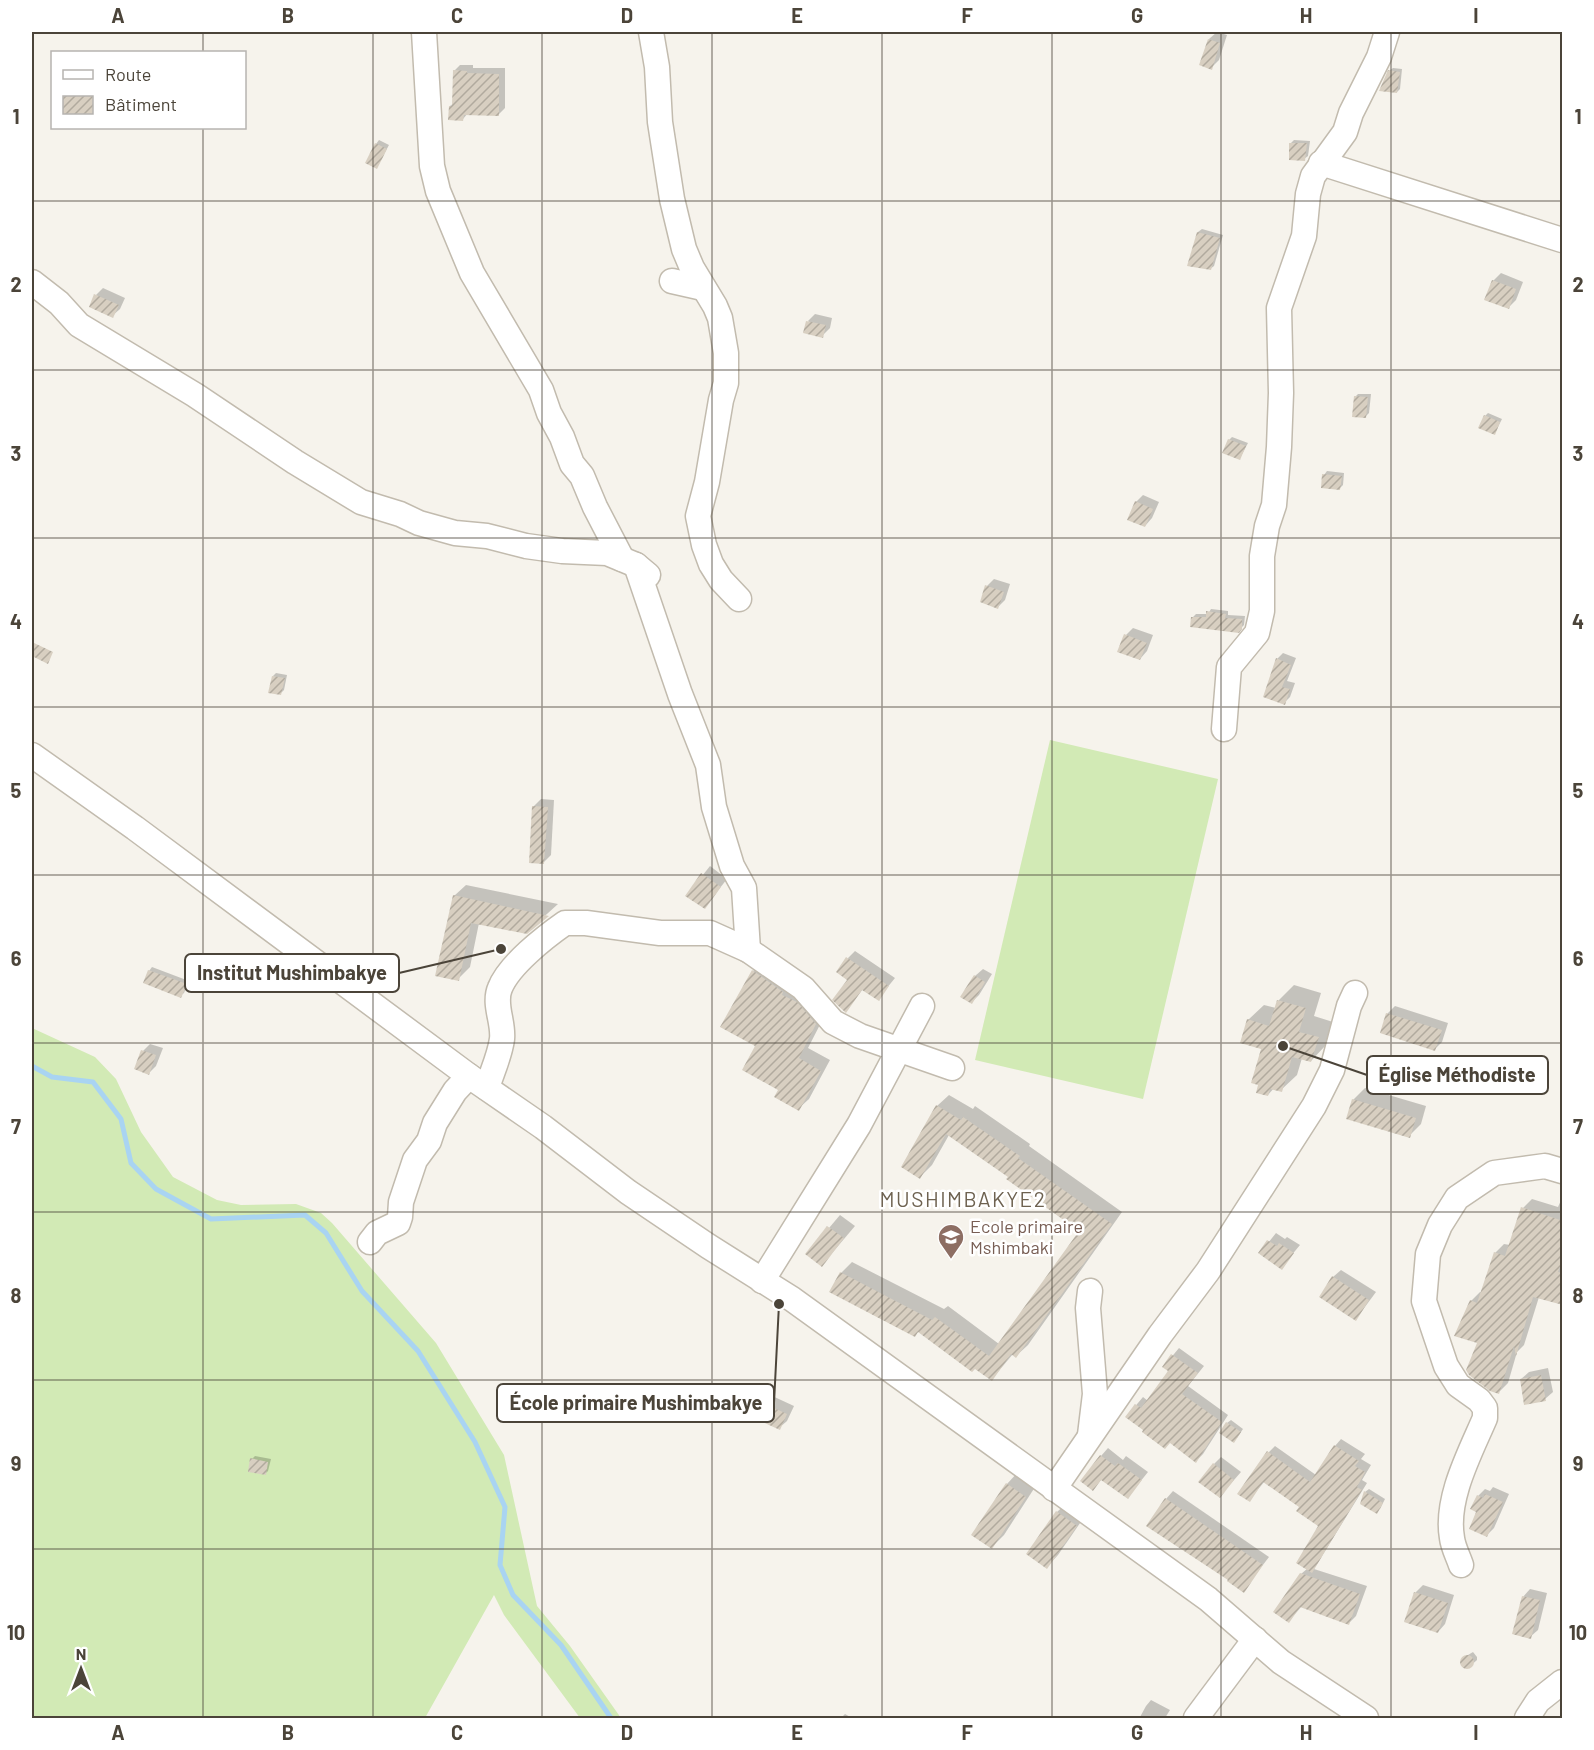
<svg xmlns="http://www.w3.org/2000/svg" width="1594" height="1750" font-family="Barlow,sans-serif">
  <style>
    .grass { fill: #d2eab5 }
    .shadow { fill: #0003 }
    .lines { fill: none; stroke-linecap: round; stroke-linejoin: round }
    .stream { stroke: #a9d4f2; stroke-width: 5 }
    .building { fill: url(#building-hatch) }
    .minor-casing { stroke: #c2bbae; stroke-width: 27 }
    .minor { stroke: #fff; stroke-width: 24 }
    .grid { fill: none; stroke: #4b4439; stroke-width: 1.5; stroke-opacity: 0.55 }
    .labels { text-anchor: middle; stroke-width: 5; stroke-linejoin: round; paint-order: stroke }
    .education-label { font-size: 18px; fill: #785e54; stroke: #fff; text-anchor: start }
    .quarter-label { font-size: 21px; letter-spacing: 1.5px; fill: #6e6250; stroke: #fff }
    .leader { fill: none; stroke: #4b4439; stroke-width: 2 }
    .callout-dot { fill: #4b4439; stroke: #fff; stroke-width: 2 }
    .callout { fill: #fff; stroke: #4b4439; stroke-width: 2 }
    .callout-label { font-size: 20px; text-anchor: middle; font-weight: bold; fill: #4b4439 }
    .neatline { fill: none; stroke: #4b4439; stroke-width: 2 }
    .grid-label { font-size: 20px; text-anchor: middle; font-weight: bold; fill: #4b4439 }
  </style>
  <defs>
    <pattern id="building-hatch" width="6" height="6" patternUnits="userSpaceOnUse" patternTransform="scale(1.5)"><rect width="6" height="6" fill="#d8cfc1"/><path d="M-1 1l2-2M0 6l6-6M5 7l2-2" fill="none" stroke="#b1aa9e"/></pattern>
  </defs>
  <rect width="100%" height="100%" fill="#f6f3ec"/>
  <g class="grass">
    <path d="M1050,740L1218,779L1143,1099L975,1060Z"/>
    <path d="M32,1028L95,1057L116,1079L141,1132L173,1177L217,1200L241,1205L296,1204L321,1213L332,1223L436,1343L504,1455L537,1606L570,1646L621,1718H580L504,1615L494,1595L425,1718H32Z"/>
  </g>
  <g class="shadow">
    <path d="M1217,32L1227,35L1219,60L1211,68L1209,39Z"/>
    <path d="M460,65H473V68H505V108L499,114L468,113L463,119L450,106L454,103V71Z"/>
    <path d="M1393,68L1402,69L1400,89L1397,92L1389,71Z"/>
    <path d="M379,140L389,145L377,167L376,144Z"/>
    <path d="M1294,140L1310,141L1308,156L1304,159L1291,143Z"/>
    <path d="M1202,229L1223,235L1214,266L1210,269L1189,264L1198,232Z"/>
    <path d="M1501,273L1523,282L1516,300L1508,308L1493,281Z"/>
    <path d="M103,288L125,298L120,309L112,316L96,295Z"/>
    <path d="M815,314L832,318L830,328L822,336L808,321Z"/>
    <path d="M1358,394H1371L1369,413L1366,416L1355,397Z"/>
    <path d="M1488,413L1502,419L1495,433L1485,416Z"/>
    <path d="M1232,437L1248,443L1240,458L1229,440Z"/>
    <path d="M1327,471L1344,473L1343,485L1340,488L1324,475Z"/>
    <path d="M1143,495L1159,502L1152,518L1145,526L1136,502Z"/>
    <path d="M994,579L1010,584L1005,600L998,607L987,586Z"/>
    <path d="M1211,609L1228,611V615L1245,616L1244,625L1238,631L1193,617L1196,614H1208Z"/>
    <path d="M1133,628L1153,635L1147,651L1140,659L1126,635Z"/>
    <path d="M1283,653L1296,658L1287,681L1295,683L1290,697L1284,703L1277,659Z"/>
    <path d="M276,673L287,675L284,690L281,693L273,676Z"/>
    <path d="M541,799L554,800L551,855L544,862L534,806Z"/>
    <path d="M710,866L727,879L705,907L687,895Z"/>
    <path d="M466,885L558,904L526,933L479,923L470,967L458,979L454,896Z"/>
    <path d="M855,951L895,978L878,999L863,989L846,1010L849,979L848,958Z"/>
    <path d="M764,961L826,1013L808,1048L830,1060L809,1099L798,1109L780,1089L757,1046L753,971Z"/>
    <path d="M152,967L189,981L184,993L180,996L149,971Z"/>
    <path d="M983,969L992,974L979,995L972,1002L975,976Z"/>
    <path d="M1294,985L1321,993L1314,1016L1333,1022L1326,1045L1311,1061L1302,1058L1297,1075L1281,1090L1274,1088L1268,1095L1263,1048L1248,1020L1264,1005L1276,1008L1278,1001Z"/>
    <path d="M1395,1006L1448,1023L1442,1042L1435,1049L1387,1014Z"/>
    <path d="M150,1044L163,1048L156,1066L149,1073L143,1051Z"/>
    <path d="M1365,1088L1426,1106L1421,1124L1409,1136L1353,1100Z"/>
    <path d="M949,1095L973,1109L975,1106L1030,1144L1029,1146L1122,1212L1028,1345L1016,1356L1013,1354L992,1379L919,1331L915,1335L841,1273L852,1262L944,1309L948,1306L999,1344L1081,1230L1010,1176L949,1135L932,1165L920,1177L937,1106Z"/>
    <path d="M1562,1198V1301L1539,1297L1524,1345L1517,1352L1508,1383L1499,1392L1479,1342L1471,1301L1480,1292L1482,1293L1495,1253L1504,1244L1510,1245L1523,1208L1532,1199L1558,1207Z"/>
    <path d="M840,1215L855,1226L822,1265L807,1254Z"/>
    <path d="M1276,1233L1285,1239L1287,1237L1300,1245L1281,1268L1260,1253Z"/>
    <path d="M1341,1270L1376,1292L1356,1319L1333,1277Z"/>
    <path d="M1179,1348L1204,1366L1188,1386L1228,1415L1203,1454L1196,1461L1170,1442L1145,1429L1127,1416L1143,1397L1148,1401L1170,1371L1164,1366Z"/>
    <path d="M1548,1368L1553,1392L1545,1399L1521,1379L1529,1372Z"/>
    <path d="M768,1394L794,1406L787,1421L779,1428L760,1402Z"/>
    <path d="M1231,1420L1243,1429L1237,1438L1227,1423Z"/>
    <path d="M1341,1439L1365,1454L1361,1459L1371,1465L1362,1480L1367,1483L1314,1569L1367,1586L1356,1616L1349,1623L1302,1606L1289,1621L1301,1574L1308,1568L1320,1526L1301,1506L1265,1481L1249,1500L1269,1452L1275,1446L1316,1475L1335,1446Z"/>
    <path d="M1108,1448L1123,1460L1126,1456L1148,1472L1128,1497L1102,1479L1093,1489L1101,1456Z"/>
    <path d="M255,1456L271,1459L268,1471L265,1474L252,1459Z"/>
    <path d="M1221,1457L1241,1472L1220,1496L1214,1464Z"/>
    <path d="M1018,1472L1037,1484L1004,1535L992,1547L1007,1484Z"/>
    <path d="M1493,1487L1509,1494L1494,1528L1487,1535L1478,1511V1496L1485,1489L1490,1491Z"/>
    <path d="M1369,1489L1385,1499L1380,1509L1365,1492Z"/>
    <path d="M1173,1491L1269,1557L1243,1591L1166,1499Z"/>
    <path d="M1069,1501L1087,1513L1058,1555L1047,1567L1057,1512Z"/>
    <path d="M1423,1585L1454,1595L1445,1624L1438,1632L1415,1593Z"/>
    <path d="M1530,1589L1547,1593L1538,1630L1530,1637L1523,1597Z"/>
    <path d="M1473,1652L1477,1657V1660L1468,1668L1465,1667L1462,1661L1463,1658Z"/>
    <path d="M1151,1700L1170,1710L1165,1718H1137L1140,1717L1146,1706Z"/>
    <path d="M845,1714L852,1718H841Z"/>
  </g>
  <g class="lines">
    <path class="stream" d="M32,1066L52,1077L93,1082L121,1119L131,1163L156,1189L211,1219L305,1215L326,1233L362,1291L418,1351L475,1442L505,1507L500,1565L513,1595L561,1645L611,1718"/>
  </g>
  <g class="building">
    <path d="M1208,39L1220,43L1212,70L1199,65Z"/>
    <path d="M453,70L467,71V73L499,74V116L464,115L463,121L448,120L449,106H452Z"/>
    <path d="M1388,70L1400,72L1397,93L1379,91Z"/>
    <path d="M375,143L387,149L377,169L365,163Z"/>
    <path d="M1289,143H1307L1305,161L1289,160Z"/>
    <path d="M1197,232L1220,238L1211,270L1187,266Z"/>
    <path d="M1492,280L1516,289L1509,309L1484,300Z"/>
    <path d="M94,294L119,305L113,318L89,307Z"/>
    <path d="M806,321L826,325L823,338L803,333Z"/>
    <path d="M1354,396L1368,397L1366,418L1352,417Z"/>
    <path d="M1484,415L1500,422L1495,435L1478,428Z"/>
    <path d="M1228,439L1246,446L1240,460L1222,453Z"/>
    <path d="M1322,474L1342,476L1340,490L1321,488Z"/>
    <path d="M1135,501L1153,509L1145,527L1127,520Z"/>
    <path d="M985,585L1004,592L998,609L980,602Z"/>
    <path d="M1206,611L1226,614L1225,618L1242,619V629L1239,633L1190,627L1191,617H1206Z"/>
    <path d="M1124,634L1147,643L1140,660L1117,652Z"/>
    <path d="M32,642L53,652L48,664L32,656Z"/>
    <path d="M1276,658L1291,665L1282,687L1290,689L1285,705L1263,697Z"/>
    <path d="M272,676L285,678L281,695L268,693Z"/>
    <path d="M532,806L548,807L544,864L529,863Z"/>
    <path d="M701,873L721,887L705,909L685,896Z"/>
    <path d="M453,895L549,916L527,934L471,923L459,981L435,976Z"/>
    <path d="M846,957L889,986L879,1001L862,990L846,1013L832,1000L847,980L836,972Z"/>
    <path d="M148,970L187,984L181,998L143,983Z"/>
    <path d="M752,970L783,992L782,995L797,1002L816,1024L799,1058L821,1071L799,1111L774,1097L778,1090L742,1070L755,1046L720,1027Z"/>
    <path d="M974,975L985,982L972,1004L960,997Z"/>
    <path d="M1277,1000L1306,1008L1299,1032L1319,1037L1311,1062L1292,1057L1282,1092L1270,1089L1268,1096L1256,1093L1258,1085L1251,1083L1261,1049L1240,1043L1247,1019L1269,1026Z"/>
    <path d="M1386,1013L1442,1030L1435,1051L1380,1033Z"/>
    <path d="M141,1050L156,1055L149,1075L134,1069Z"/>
    <path d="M1352,1099L1416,1118L1410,1138L1346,1119Z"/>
    <path d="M936,1105L961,1120L963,1117L1020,1156L1018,1158L1112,1224L1016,1358L1011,1354L992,1381L975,1369L972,1372L918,1332L915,1337L829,1292L840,1272L932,1320L935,1317L989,1356L1079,1231L1006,1179L1008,1177L946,1134L920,1179L901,1167Z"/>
    <path d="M1521,1207L1563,1221V1259L1558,1272L1563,1273V1305L1533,1297L1516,1356L1514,1346L1499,1394L1490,1391L1469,1375L1466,1370L1477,1343L1454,1336L1470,1300L1477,1303L1494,1252L1505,1256Z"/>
    <path d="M827,1226L844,1238L822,1267L805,1254Z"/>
    <path d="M1267,1240L1277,1246L1279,1243L1294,1253L1282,1270L1258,1253Z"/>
    <path d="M1332,1276L1369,1300L1356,1321L1319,1297Z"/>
    <path d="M1171,1354L1198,1373L1182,1394L1222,1422L1196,1463L1170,1443L1165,1449L1142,1432L1143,1430L1125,1417L1135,1404L1141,1408L1168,1371L1162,1367Z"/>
    <path d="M1541,1375L1546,1401L1524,1405L1520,1379Z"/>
    <path d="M759,1401L787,1414L780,1430L752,1417Z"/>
    <path d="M1226,1422L1241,1432L1234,1443L1219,1433Z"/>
    <path d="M1334,1445L1359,1461L1355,1466L1365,1472L1357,1487L1362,1490L1312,1573L1296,1563L1318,1526L1296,1511L1299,1507L1263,1482L1250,1502L1237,1494L1267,1451L1310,1482Z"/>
    <path d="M1100,1455L1115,1466L1118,1463L1142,1480L1128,1499L1101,1480L1093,1491L1080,1481Z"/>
    <path d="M250,1458L268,1462L266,1475L248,1472Z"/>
    <path d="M1213,1463L1234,1480L1220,1498L1198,1482Z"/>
    <path d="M1006,1483L1026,1497L992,1549L971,1535Z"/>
    <path d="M1364,1491L1383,1503L1377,1514L1360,1504Z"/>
    <path d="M1485,1494L1503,1502L1487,1537L1469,1529L1476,1512L1470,1509L1477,1495L1483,1498Z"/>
    <path d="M1165,1498L1263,1565L1244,1593L1227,1581L1228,1580L1146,1526Z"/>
    <path d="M1056,1511L1077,1526L1047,1569L1026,1554Z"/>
    <path d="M1300,1573L1360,1594L1349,1625L1300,1607L1289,1623L1273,1612Z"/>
    <path d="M1414,1592L1448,1603L1438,1633L1404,1622Z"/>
    <path d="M1522,1596L1540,1600L1531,1639L1512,1634Z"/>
    <circle cx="1467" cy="1662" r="7"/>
  </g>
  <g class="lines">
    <g class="minor-casing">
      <g id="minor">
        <path d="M424,32L432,166L438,191L472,273L541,390L549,413L562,437L572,464L582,476L595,507L622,559"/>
        <path d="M651,32L657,67L660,122L672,199L684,249L692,268L715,306L720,318L726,353V383L721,400L707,482L698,516L704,545L711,564L721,580L739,599"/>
        <path d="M1321,163L1562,240"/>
        <path d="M672,281L703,288"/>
        <path d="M32,282L59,303L79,325L195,395L295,462L361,502L400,514L419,523L455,533L487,536L526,546L562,551L607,553L636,565L648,575"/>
        <path d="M636,565L680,694L708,765L714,807L732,866L744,888L748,950"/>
        <path d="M1224,729L1229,667L1257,633L1262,611V556L1267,526L1274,505L1279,447L1281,393L1279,308L1304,236L1308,194L1313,176L1345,132L1351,113L1379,57L1387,32"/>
        <path d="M32,755L135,828L469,1076L543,1127L628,1192L708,1246L792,1299L1208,1599L1281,1662L1366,1718"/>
        <path d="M487,1088C492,1072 500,1055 502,1039C504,1022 493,1004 500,988C509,965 545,937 565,923H586L660,933H710L748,950L803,988L833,1022L860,1036L952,1068"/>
        <path d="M370,1242L377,1233L398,1223L400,1217L401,1202L415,1160L429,1141L435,1123L455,1091L469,1076"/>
        <path d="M762,1281L859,1125L922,1006"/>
        <path d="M1090,1435L1095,1394L1088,1308L1090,1291"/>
        <path d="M1054,1489L1160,1335L1208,1271L1314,1106L1332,1070L1349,1006L1355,993"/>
        <path d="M1461,1565C1458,1556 1453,1547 1452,1538C1445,1499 1470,1453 1485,1418V1408L1479,1400L1458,1385L1446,1366L1424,1301L1428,1254L1440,1225L1457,1198L1494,1173L1545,1166L1562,1171"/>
        <path d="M1196,1718L1255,1639"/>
        <path d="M1527,1718L1538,1701L1562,1682"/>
      </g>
    </g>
    <use href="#minor" class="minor"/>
  </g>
  <path class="grid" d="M203,32V52M373,32V1718M542,32V1718M712,32V1718M882,32V1718M1052,32V1718M1221,32V1718M1391,32V1718M203,128V1718M32,201H1562M32,370H1562M32,538H1562M32,707H1562M32,875H1562M32,1043H1562M32,1212H1562M32,1380H1562M32,1549H1562"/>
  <defs>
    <g id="school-pin" transform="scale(1.35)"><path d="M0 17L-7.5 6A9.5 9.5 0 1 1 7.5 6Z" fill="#8d6e63" stroke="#fff"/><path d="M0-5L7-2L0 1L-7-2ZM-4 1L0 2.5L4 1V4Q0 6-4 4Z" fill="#fff"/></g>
  </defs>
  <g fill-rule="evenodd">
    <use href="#school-pin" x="951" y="1237"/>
  </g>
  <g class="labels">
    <g class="education-label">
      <text x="970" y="1233">Ecole primaire<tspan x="970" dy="21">Mshimbaki</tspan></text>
    </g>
    <g class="quarter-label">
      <text x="963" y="1207">MUSHIMBAKYE2</text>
    </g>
  </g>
  <path class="leader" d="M501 949L399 973M1283 1046L1367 1075M779 1304L774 1403"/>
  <g class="callout-dot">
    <circle cx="501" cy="949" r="6"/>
    <circle cx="1283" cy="1046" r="6"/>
    <circle cx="779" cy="1304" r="6"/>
  </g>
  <g class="callout">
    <rect x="185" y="954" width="214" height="38" rx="6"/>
    <rect x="1367" y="1056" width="181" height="38" rx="6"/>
    <rect x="497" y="1384" width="277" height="38" rx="6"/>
  </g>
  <g class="callout-label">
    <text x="292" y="980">Institut Mushimbakye</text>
    <text x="1457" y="1082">Église Méthodiste</text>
    <text x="636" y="1410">École primaire Mushimbakye</text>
  </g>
  <rect width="1594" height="1750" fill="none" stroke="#ffffff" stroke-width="66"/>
  <rect x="51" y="51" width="195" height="78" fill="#ffffff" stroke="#b7b4b0" stroke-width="1.5"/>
  <rect x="63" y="70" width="30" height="9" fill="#ffffff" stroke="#b7b4b0" stroke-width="1.5"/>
  <text x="105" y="81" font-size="18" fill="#4b4439">Route</text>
  <rect x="63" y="96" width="30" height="18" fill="url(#building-hatch)" stroke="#b7b4b0" stroke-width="1.5"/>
  <text x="105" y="111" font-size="18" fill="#4b4439">Bâtiment</text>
  <g transform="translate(81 1669)" stroke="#ffffff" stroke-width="4.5" paint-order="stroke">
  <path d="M0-4.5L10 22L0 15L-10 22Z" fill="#4b4439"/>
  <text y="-9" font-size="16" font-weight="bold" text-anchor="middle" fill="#4b4439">N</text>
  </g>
  <rect x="33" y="33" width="1528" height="1684" class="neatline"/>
  <g class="grid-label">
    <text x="118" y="23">A</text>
    <text x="288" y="23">B</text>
    <text x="457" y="23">C</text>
    <text x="627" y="23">D</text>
    <text x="797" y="23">E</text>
    <text x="967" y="23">F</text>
    <text x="1137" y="23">G</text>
    <text x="1306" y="23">H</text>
    <text x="1476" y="23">I</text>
    <text x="16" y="124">1</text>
    <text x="1578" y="124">1</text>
    <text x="16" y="292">2</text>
    <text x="1578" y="292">2</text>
    <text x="16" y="461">3</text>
    <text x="1578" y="461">3</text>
    <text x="16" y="629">4</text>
    <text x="1578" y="629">4</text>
    <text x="16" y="798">5</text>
    <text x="1578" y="798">5</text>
    <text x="16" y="966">6</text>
    <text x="1578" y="966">6</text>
    <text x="16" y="1134">7</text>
    <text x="1578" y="1134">7</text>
    <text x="16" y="1303">8</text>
    <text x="1578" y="1303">8</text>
    <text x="16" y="1471">9</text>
    <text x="1578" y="1471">9</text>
    <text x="16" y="1640">10</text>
    <text x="1578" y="1640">10</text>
    <text x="118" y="1740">A</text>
    <text x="288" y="1740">B</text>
    <text x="457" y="1740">C</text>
    <text x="627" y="1740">D</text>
    <text x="797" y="1740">E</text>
    <text x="967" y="1740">F</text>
    <text x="1137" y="1740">G</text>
    <text x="1306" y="1740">H</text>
    <text x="1476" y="1740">I</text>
  </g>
</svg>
